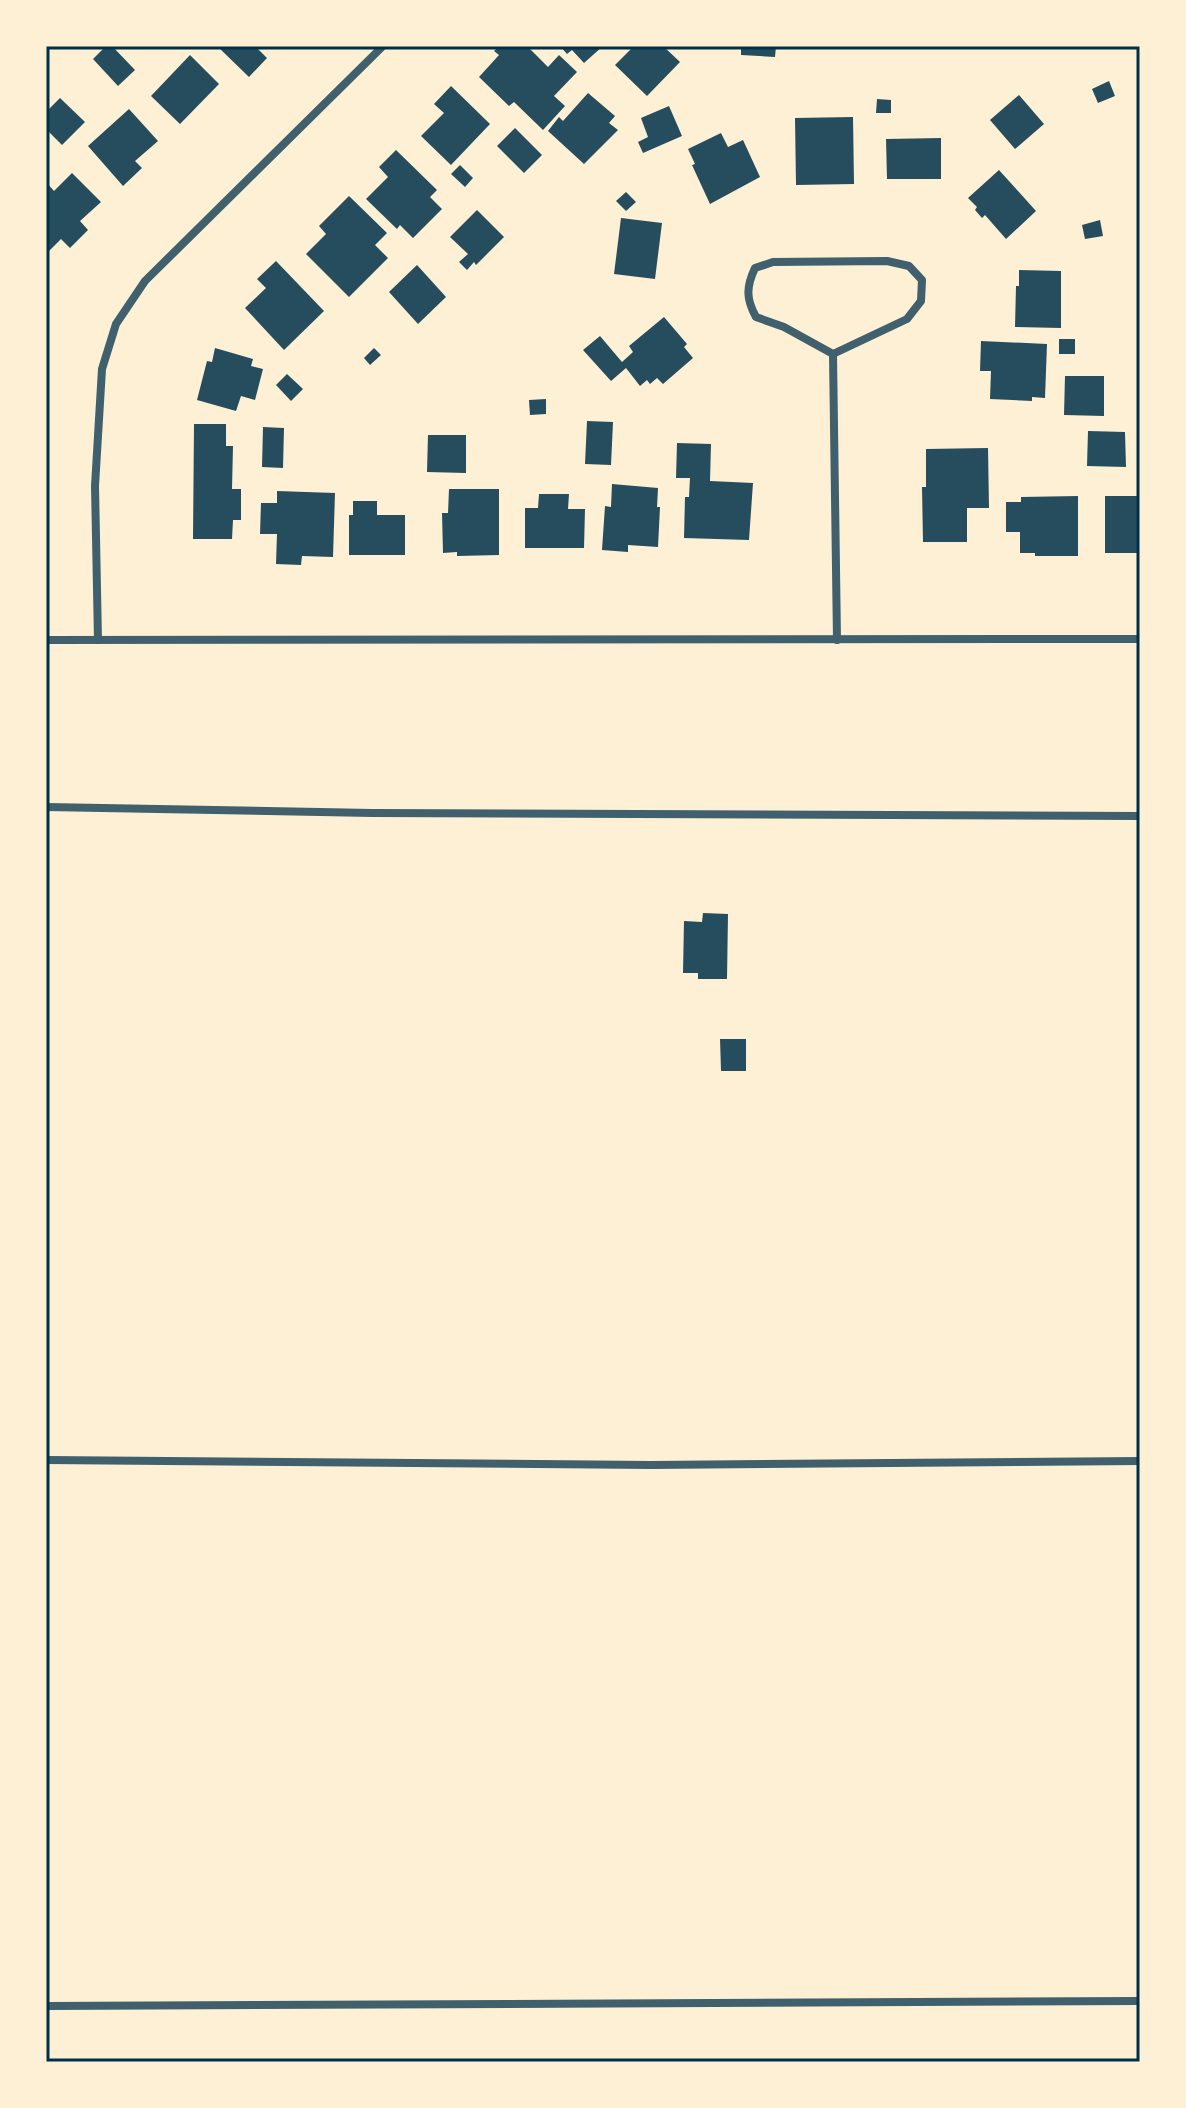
<svg xmlns="http://www.w3.org/2000/svg" width="1186" height="2108" font-family="Barlow,sans-serif">
  <style>
    .building { fill: #264d5e }
    .lines { fill: none; stroke-linecap: round; stroke-linejoin: round }
    .minor { stroke: #3f606c; stroke-width: 8 }
    .neatline { fill: none; stroke: #003049; stroke-width: 3 }
  </style>
  <rect width="100%" height="100%" fill="#fdf0d5"/>
  <g class="building">
    <path d="M106,46H112L135,70L118,86L93,59Z"/>
    <path d="M217,46H259L257,48L267,58L249,77Z"/>
    <path d="M499,46H527L548,67L559,55L577,72L554,96L565,106L543,130L514,102L509,106L479,77L499,55L494,51Z"/>
    <path d="M560,46H603L584,63L572,50L567,54Z"/>
    <path d="M634,46H663L680,62L647,96L615,65Z"/>
    <path d="M741,46H776L775,57L741,55Z"/>
    <path d="M190,55L219,84L180,124L151,96Z"/>
    <path d="M1109,81L1115,96L1098,103L1092,89Z"/>
    <path d="M451,86L490,124L451,165L421,136L444,113L434,104Z"/>
    <path d="M588,93L615,116L609,123L618,130L584,164L548,131L559,117L563,121Z"/>
    <path d="M1019,95L1044,124L1015,149L990,120Z"/>
    <path d="M60,98L85,122L62,145L46,129V112Z"/>
    <path d="M877,99L891,100V113H876Z"/>
    <path d="M669,106L682,136L643,153L638,142L648,137L641,118Z"/>
    <path d="M129,109L158,141L135,161L142,168L123,186L88,146Z"/>
    <path d="M853,117L854,184L796,185L795,118Z"/>
    <path d="M515,128L542,155L524,173L497,146Z"/>
    <path d="M721,133L728,147L743,140L760,177L710,204L692,165L695,164L688,149Z"/>
    <path d="M941,138V179H887L886,139Z"/>
    <path d="M396,150L437,190L430,197L442,209L413,238L400,225L397,229L366,199L388,177L379,167Z"/>
    <path d="M460,165L473,178L465,187L451,174Z"/>
    <path d="M999,170L1036,211L1006,239L985,215L982,218L975,210L977,207L968,198Z"/>
    <path d="M72,173L101,202L80,221L88,230L70,248L61,239L46,254V182L54,191Z"/>
    <path d="M626,192L636,202L626,211L616,201Z"/>
    <path d="M349,196L387,233L375,245L388,258L349,297L306,254L326,234L319,226Z"/>
    <path d="M477,210L504,237L476,265L474,262L467,270L459,262L468,254L450,237Z"/>
    <path d="M621,218L662,223L655,279L614,274Z"/>
    <path d="M1100,220L1103,236L1085,239L1082,225Z"/>
    <path d="M276,261L324,311L284,350L245,308L266,288L257,279Z"/>
    <path d="M417,265L446,297L418,324L389,292Z"/>
    <path d="M1019,270L1061,271V328L1015,327L1016,286H1019Z"/>
    <path d="M664,317L687,344L684,347L693,358L663,384L657,378L650,384L647,380L640,386L626,368L611,381L583,350L600,336L622,362L633,352L629,346Z"/>
    <rect x="1059" y="339" width="16" height="15"/>
    <path d="M981,341L1047,344L1045,398L1032,397V401L990,399L991,371H980Z"/>
    <path d="M215,348L253,359L251,366L263,369L255,400L241,396L236,411L197,400L207,361L212,362Z"/>
    <path d="M374,348L381,355L370,365L364,358Z"/>
    <path d="M287,374L303,389L291,401L276,385Z"/>
    <path d="M1065,376H1104V416L1064,415Z"/>
    <path d="M546,399V414L530,415L529,400Z"/>
    <path d="M587,421L613,422L611,465L585,464Z"/>
    <path d="M194,424H226V446H233L232,489H241V520H233L232,539H193Z"/>
    <path d="M263,427L284,428L283,468L262,467Z"/>
    <path d="M1088,431L1125,432L1126,467L1087,466Z"/>
    <path d="M428,435H466V473L427,472Z"/>
    <path d="M677,443L711,444L710,481L753,483L749,540L684,538L685,497H689L690,478H676Z"/>
    <path d="M988,448L989,508H967V542H923L922,487H926V449Z"/>
    <path d="M612,484L658,488L657,507H660L658,547L628,545V552L602,550L605,506L611,507Z"/>
    <path d="M449,489H499V555L457,556V552L443,553L442,513H448Z"/>
    <path d="M277,491L335,493L333,557L302,556L301,565L276,564L277,534H260L261,503H277Z"/>
    <path d="M539,494H569L568,509H585L584,548H525V508H538Z"/>
    <path d="M1078,496V556H1035V553H1020V532H1006V502H1021V497Z"/>
    <rect x="1105" y="496" width="35" height="57"/>
    <path d="M353,501H377V515H405V555H349V515H353Z"/>
    <path d="M703,913L728,914L727,979H698V973H683L684,921L702,922Z"/>
    <path d="M720,1039H746V1071H721Z"/>
  </g>
  <g class="lines">
    <g class="minor">
      <path d="M887,261L909,266L922,280L921,301L907,319L833,354L784,327L756,317C746,299 746,287 755,268L773,262Z"/>
      <path d="M833,354L837,640"/>
      <path d="M46,640L1140,639"/>
      <path d="M98,640L95,486L102,369L116,324L145,281L383,46"/>
      <path d="M46,807L372,813L1140,816"/>
      <path d="M46,1460L651,1465L1140,1461"/>
      <path d="M46,2006L1140,2001"/>
    </g>
  </g>
  <rect width="1186" height="2108" fill="none" stroke="#fdf0d5" stroke-width="96"/>
  <rect x="48" y="48" width="1090" height="2012" class="neatline"/>
</svg>
